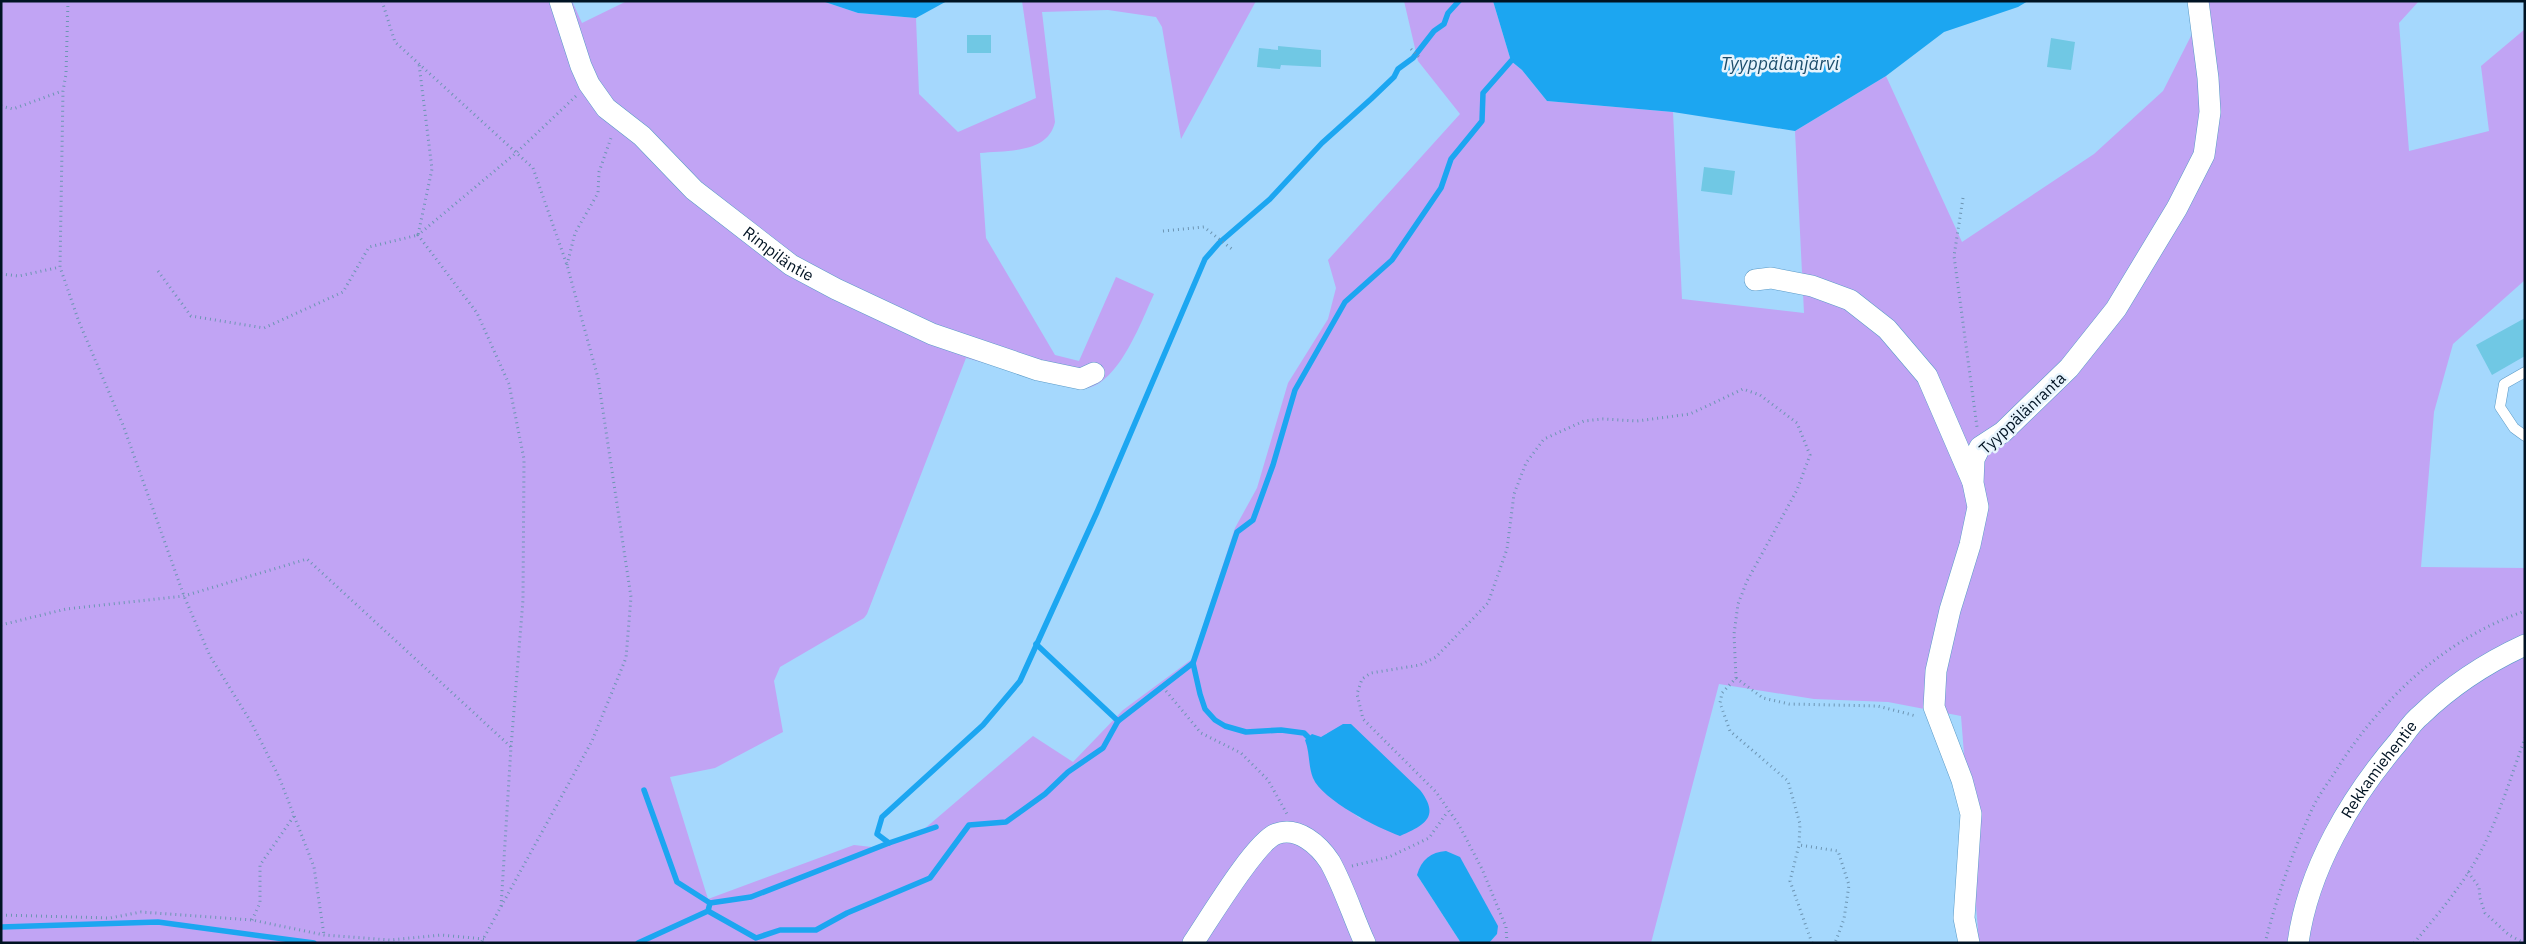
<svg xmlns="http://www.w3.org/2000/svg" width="2526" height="944" font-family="'IBM Plex Sans',sans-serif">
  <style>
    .green { fill: #c1a4f4; fill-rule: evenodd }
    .water { fill: #1ca6f1 }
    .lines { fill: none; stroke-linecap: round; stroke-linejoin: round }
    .stream { stroke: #1ca6f1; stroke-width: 5.5 }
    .building { fill: #70c8e4 }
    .service-casing { stroke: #5a9ac7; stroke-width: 11 }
    .minor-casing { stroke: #5a9ac7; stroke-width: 22 }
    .path { stroke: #6d95b3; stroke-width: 3; stroke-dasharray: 1 4; stroke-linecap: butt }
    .service { stroke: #fff; stroke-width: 10 }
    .minor { stroke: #fff; stroke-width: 21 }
    .labels { text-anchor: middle; stroke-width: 5; stroke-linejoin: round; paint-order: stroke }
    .street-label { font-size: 16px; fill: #001323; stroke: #e7f4fd }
    .water-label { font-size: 18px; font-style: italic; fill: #1c4d6b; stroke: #e7f4fd }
  </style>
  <rect width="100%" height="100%" fill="#a5d8fd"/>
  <path class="green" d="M1,1H572L582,23L627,1H822L858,13L916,18L919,94L958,132L1036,98L1022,1H1256L1181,139L1162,27L1156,17L1108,10L1042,12L1055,122C1048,154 1006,150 980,153L986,238L1055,355L1079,361L1116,277L1154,294C1141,322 1117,389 1081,389L966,358L867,614L864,618L780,667L774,681L783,732L715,768L670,777L708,899L854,845L872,847L923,830L1033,736L1073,762L1123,710L1192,659L1235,528L1257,488L1288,383L1328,319L1336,288L1328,260L1460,114L1418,61L1404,1H1493L1511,61L1522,70L1547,101L1673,112L1682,299L1804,313L1795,131L1886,76L1962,242L2094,154L2163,91L2193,32L2202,1H2419L2399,23L2409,151L2489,131L2481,66L2525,29V280L2453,344L2434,412L2421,567L2525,568V943H1979L1961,716L1888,702L1814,699L1719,684L1651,943H1489L1497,934L1417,875L1461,943H1ZM1327,733L1361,819L1334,799L1314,780L1309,751Z"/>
  <g class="water">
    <path d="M822,1H947L916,18L858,13Z"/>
    <path d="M1493,1H2028L2018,7L1944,32L1886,76L1795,131L1673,112L1547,101L1522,70L1511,61Z"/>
    <path d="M1343,724H1351L1420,790C1440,816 1426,825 1400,836C1378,828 1322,800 1313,778C1308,765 1310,753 1305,740L1312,734L1321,737Z"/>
    <path d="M1446,851L1460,857L1498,926L1497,934L1489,943H1461L1417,875C1421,860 1431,852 1446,851Z"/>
  </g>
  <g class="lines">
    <g class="stream">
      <path d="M1036,644L1118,721L1193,663"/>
      <path d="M1308,737L1304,733L1281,730L1246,732L1225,726L1215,720L1205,709L1200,694L1193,663L1237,532L1253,520L1273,465L1295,390L1345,302L1392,260L1441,188L1451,159L1482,121L1483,93L1511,61"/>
      <path d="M644,790L677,882L710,903"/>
      <path d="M889,843L936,827"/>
      <path d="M708,911L756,938L780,930H816L847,913L930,878L969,825L1006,822L1045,794L1068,772L1103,748L1118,721"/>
      <path d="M1,927L158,922L314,943"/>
      <path d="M638,943L708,911L710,903L751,897L889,843L877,834L882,817L983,725L1020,681L1097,512L1205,259L1219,243L1270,199L1322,143L1371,99L1394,77L1398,69L1413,58L1434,31L1444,24L1448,13L1459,1"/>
    </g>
  </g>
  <g class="building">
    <rect x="967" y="35" width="24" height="18"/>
    <path d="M2051,38L2075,42L2071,70L2047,67Z"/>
    <path d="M1278,46L1321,50V67L1281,65L1280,69L1257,67L1259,48L1278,50Z"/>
    <path d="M1704,167L1735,171L1732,195L1701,191Z"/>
    <path d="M2525,318V356L2492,375L2476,345Z"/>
  </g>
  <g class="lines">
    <g class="service-casing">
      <path id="service" d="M2525,372L2504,384L2500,407L2514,428L2525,436"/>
    </g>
    <g class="minor-casing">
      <g id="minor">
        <path id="s1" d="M560,1L581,66L589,84L606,108L642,136L694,190L791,265L836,289L932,334L1038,370L1081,379L1094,373"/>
        <path d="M1755,280L1771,278L1812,286L1850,300L1887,329L1927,376L1972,480"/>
        <path d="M1193,943C1208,921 1255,842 1276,834C1298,826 1319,845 1330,862C1344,887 1353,917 1365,943"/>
        <path d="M1969,943L1964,918L1971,814L1962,780L1934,707L1936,671L1950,610L1970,545L1978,507L1973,483L1974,459L1980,447L2003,432L2069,368L2116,309L2177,208L2204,155L2210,112L2208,78L2198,1"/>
        <path id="s2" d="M2298,943C2308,869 2351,797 2399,741C2406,732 2412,722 2421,715C2450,687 2488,662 2525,645"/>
      </g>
    </g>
    <g class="path">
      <path d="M68,1L66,74L63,91L60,267L79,322L123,425L184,596L210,656L251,722L279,777L314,867L324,935"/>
      <path d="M382,1L395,42L533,168L567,265L598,378L631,597L626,658L592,741L481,943"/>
      <path d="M1411,49L1419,57"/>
      <path d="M1,106L13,109L62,91"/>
      <path d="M1963,198L1954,256L1977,427"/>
      <path d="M1163,231L1204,227L1233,250"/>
      <path d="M567,265L575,233L598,193L599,172L612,135"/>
      <path d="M158,271L191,316L264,328L343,292L369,247L418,235L432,169L419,64"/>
      <path d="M1,274L19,276L60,267"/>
      <path d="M1,625L66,609L184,596L307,559L511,747L501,907"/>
      <path d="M1736,678L1763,698L1789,704L1878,706L1916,716"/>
      <path d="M1166,691L1201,733L1241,753L1268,780L1287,814"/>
      <path d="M511,747L523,600L524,459L509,384L477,313L418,235L516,153L576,96"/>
      <path d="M1352,866L1389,857L1429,838L1448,811"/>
      <path d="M2468,872L2479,887L2480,898L2485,913L2509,935L2524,943"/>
      <path d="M1,915L110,918L141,912L252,920L324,935L390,940L441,935L484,939"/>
      <path d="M252,920L260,903V865L294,816"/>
      <path d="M1507,943L1506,927L1482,869L1459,825L1436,792L1363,719L1357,694L1362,679L1371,673L1420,665L1436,657L1488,603L1507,549L1514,494L1526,463L1544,439L1584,421L1603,419L1637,421L1690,414L1743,389L1760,395L1797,423L1810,455L1797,490L1747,581L1738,604L1734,634L1736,678L1722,693L1720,703L1730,731L1788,781L1800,824L1799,845"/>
      <path d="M1812,943L1790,881L1799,845L1838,851L1849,885L1844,919L1835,943"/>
      <path d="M2265,943C2277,896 2293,851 2313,807C2319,795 2328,783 2335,772C2380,700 2444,639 2525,611"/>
      <path d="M2414,943C2438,914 2462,886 2480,853C2499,817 2511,776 2525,738"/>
    </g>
    <use href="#service" class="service"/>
    <use href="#minor" class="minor"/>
  </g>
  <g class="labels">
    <g class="street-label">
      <text dy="6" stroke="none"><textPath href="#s1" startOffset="344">Rimpiläntie</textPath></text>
      <text transform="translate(2022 413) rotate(-43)" y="6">Tyyppälänranta</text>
      <text dy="6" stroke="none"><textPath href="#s2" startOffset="194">Rekkamiehentie</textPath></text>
    </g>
    <g class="water-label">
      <text x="1780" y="70">Tyyppälänjärvi</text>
    </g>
  </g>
  <rect width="2526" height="944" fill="none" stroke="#001323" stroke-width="5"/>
</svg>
